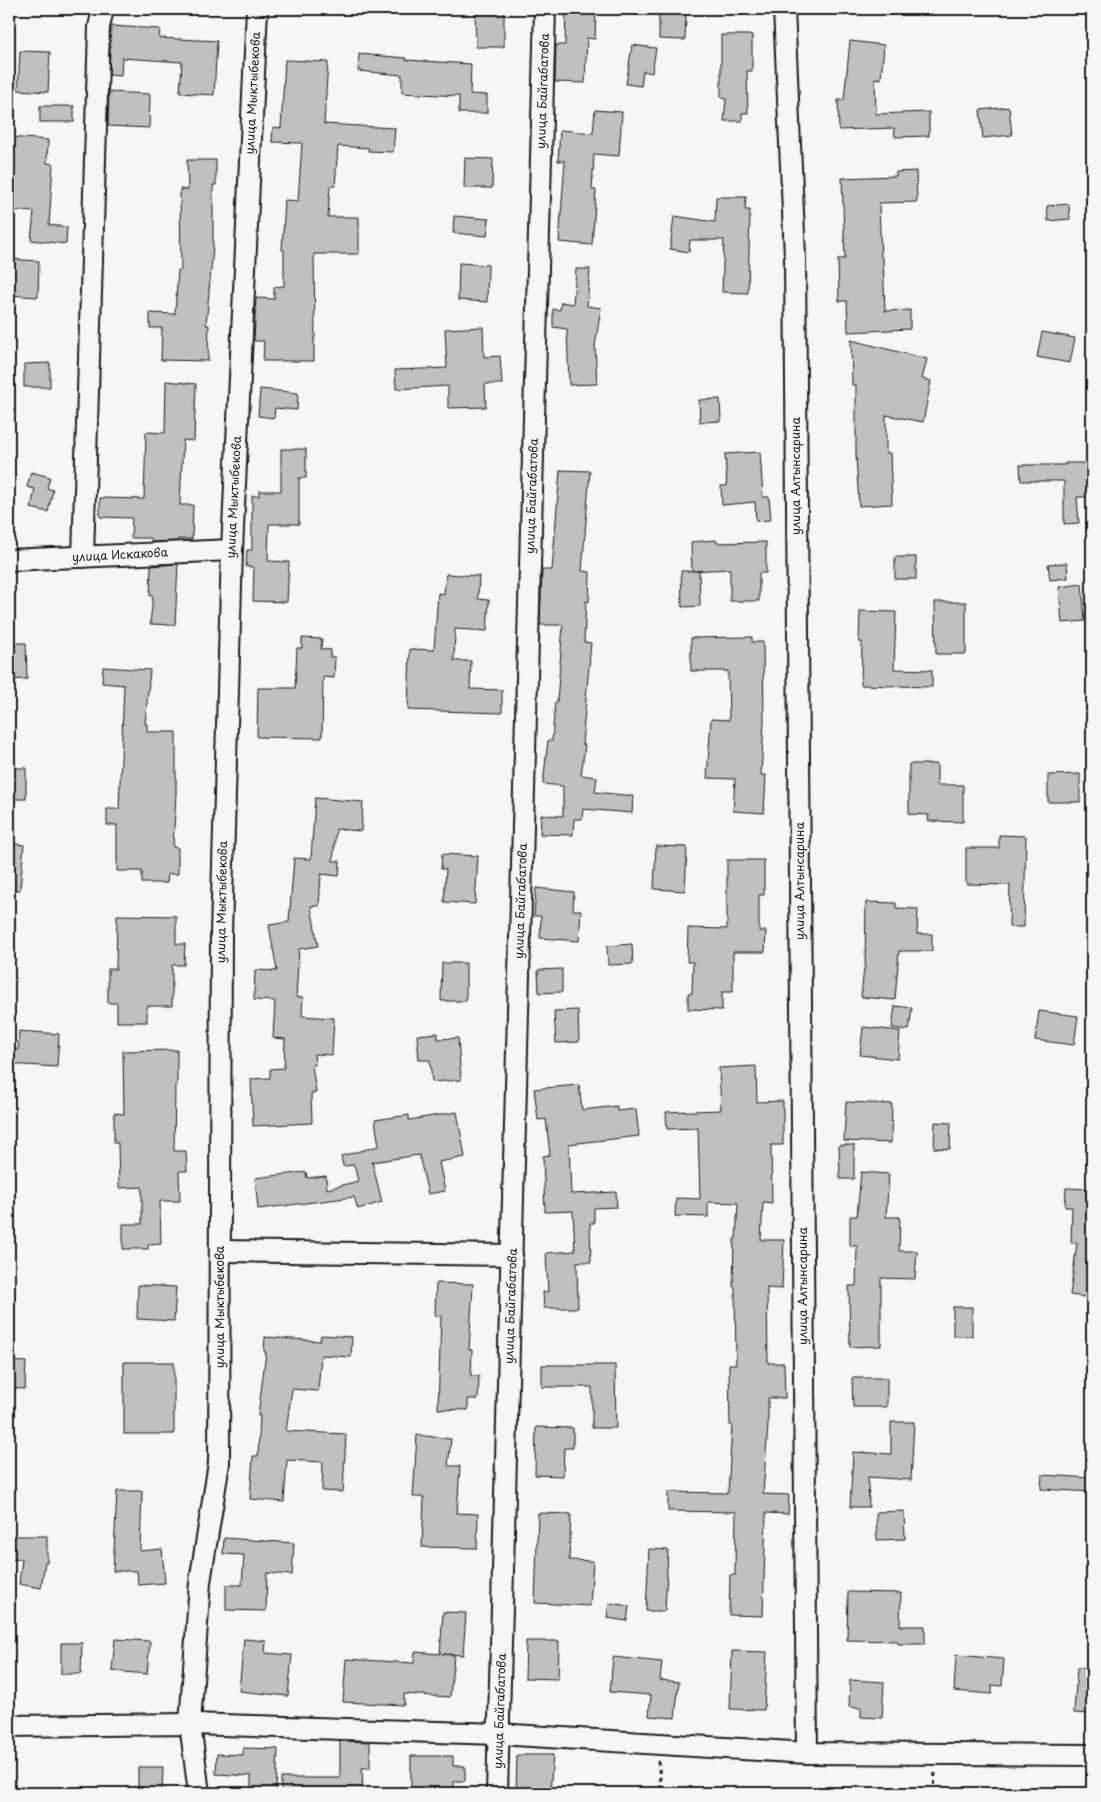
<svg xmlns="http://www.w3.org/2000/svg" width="1101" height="1802" font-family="'Playpen Sans',sans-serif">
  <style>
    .building { fill: #c0c0bd; stroke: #1c1c1c }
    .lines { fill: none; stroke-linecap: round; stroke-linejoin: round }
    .minor-casing { stroke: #1c1c1c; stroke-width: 24 }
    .path { stroke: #1c1c1c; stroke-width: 3; stroke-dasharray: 4 4; stroke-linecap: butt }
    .minor { stroke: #f6f6f2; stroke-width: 20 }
    .labels { text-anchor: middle; stroke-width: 4; stroke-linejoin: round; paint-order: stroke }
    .street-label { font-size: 12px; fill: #1c1c1c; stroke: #f6f6f2 }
  </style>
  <rect width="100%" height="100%" fill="#f6f6f2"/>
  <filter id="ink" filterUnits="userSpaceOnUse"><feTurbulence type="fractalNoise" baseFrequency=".02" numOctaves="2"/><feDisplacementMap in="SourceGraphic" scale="10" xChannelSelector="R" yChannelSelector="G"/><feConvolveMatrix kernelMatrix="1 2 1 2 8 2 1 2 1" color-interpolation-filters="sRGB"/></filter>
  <g filter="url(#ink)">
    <g class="building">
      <path d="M475,9H504V47H476Z"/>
      <path d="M566,10L596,11L595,39L587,38L585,83L555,82L556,45H565Z"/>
      <path d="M659,13L686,14L685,40L659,39Z"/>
      <path d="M111,26L160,29L159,38L217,41L214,95L180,93L182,62L122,58L121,76L109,75Z"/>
      <path d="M721,35H752V71H747L748,113H742V121H724L726,99L721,98Z"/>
      <path d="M850,41L884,45L881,79L875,78L876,114L929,112V136L895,137L894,128L839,130L838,100H844Z"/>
      <path d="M632,45L656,48L652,73L643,71L641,86L626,84Z"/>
      <path d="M20,51L50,52L48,92L18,90Z"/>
      <path d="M359,54L406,58V60L471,64L470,94L487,95V113H459V96L402,93V75L358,71Z"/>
      <path d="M285,60L328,62L324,124L395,128L393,152L368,151L369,148L338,146L335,186H330L328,217H359V254H314L315,338H314V361H263L264,341H254L256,298L274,299V287L284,286V250H282L285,200L298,201L302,143L272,142L273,127L281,128Z"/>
      <path d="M109,92L150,94L149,128L108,126Z"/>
      <rect x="40" y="106" width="34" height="16"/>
      <path d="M1009,107L1012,135L983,138L980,110Z"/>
      <path d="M595,110L622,112L619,156L594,154L592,190H596L592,245L559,242L565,161H558L560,130L593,133Z"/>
      <path d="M9,137L48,140L47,163L53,164L49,225L67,227L66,244L31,240L34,212L9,210Z"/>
      <path d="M465,158L493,159L492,188H464Z"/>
      <path d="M187,160H216V185H213V247L206,325H209L208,361L161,360L162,328H150V313L175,314L178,270H181L180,189L188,190Z"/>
      <path d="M916,171L917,202L879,203L881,258H883L885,311L910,310V329L848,332L847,301H839L838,259H845L842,178L896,176V172Z"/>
      <path d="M716,197H746L745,210H750L748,293L722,292L724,240H690L689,252L670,249L674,216L715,222Z"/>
      <path d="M1069,204L1070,219L1048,221L1047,206Z"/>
      <path d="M454,216L489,219L487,236L453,233Z"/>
      <path d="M9,259L39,261L38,297L9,295Z"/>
      <path d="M459,263L488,265L487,302L458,300Z"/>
      <path d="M576,269H590L587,306L601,308L595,346L597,384L569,385L567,329L553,327V309L560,310L561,302L573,304Z"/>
      <path d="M483,327L484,357L500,356L502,384H485L486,407L448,408V386L396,389L395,370L447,368L445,329Z"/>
      <path d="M1042,332L1075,338L1070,363L1037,357Z"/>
      <path d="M851,340L927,359L922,379L931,381L923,422L886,415V453H890L892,504L859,506L856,455V385H852Z"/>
      <path d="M50,363V387H24V364Z"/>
      <path d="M166,381L196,384L194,441L183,440L180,505H193L192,539H178V541L151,542V538H131L132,518L100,517V498L144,499L146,432L165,433Z"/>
      <path d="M260,389L298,393L297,410L275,408L274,418L258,416Z"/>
      <path d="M720,399L721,421L700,422L699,400Z"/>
      <path d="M281,449H306V478H299V524H269L268,561L289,562L287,602L253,601L254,567H246L247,550H252V496H259V491H281Z"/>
      <path d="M760,452L763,497H769L771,520L756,521L755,502L722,505L721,486H727L725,454Z"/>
      <path d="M1065,463H1092V497H1077L1079,523L1064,524V481H1021L1020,465H1065Z"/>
      <path d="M560,470L590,471L582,571L590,572L589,602L586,601L584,642L591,643L582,744L585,745L581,775L597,777L595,792L633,796L632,813L583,809L582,819H574L573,835L540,834L541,815L563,816V786L543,784L548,740L552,741L555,702H557L563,625H540L542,570H552Z"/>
      <path d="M31,472L50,477L47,488L53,490L48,512L31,508L35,489L27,487Z"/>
      <path d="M716,540L717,543L766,542V573H759V601H730V569L692,571L691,542Z"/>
      <rect x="895" y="557" width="21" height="22"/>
      <path d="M1067,563L1068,578L1050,580L1048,564Z"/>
      <path d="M178,564L175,625L150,624L153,596H150L151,566Z"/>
      <path d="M681,571H699L700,606L682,607Z"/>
      <path d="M446,574L479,576L478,599L489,600L487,631L455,629L454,661H471L470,689L502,690V713L408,710L410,649L434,650L438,593L444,594Z"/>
      <path d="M1082,584L1085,621L1062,623L1059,587Z"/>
      <path d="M935,602H966V654H936Z"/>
      <path d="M860,611L896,612L894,669L932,670V687L861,685L862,642H859Z"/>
      <path d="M752,637V642H763L764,722L761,775H766L764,813L733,811L735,779L707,778L711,719L729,720L728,671H691V638Z"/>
      <path d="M302,638L322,639L321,649L331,650L330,657H335L334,678L323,677L322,738L257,737L258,688H295L297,648H302Z"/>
      <path d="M9,643H26L27,679L9,680Z"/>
      <path d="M103,667L150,670L145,724H147V732H176V794L173,847L178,848V874H168L167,883H142V871H117V825H107V809H119L124,685L102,683Z"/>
      <path d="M909,764H937V785H963V822L928,821L929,815L909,814Z"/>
      <rect x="9" y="768" width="17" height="31"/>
      <path d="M1080,774V802H1048V775Z"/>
      <path d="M315,798L363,802L361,831L336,829L333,861H340L339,876L321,874L319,906H311L318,946L299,949L296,997H303L302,1016L334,1018L332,1055L314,1054L315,1065H312L316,1093H311L312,1123L253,1126L251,1079L270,1078V1069L284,1068L285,1039L273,1038L275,1001L254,1000L255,970L277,971L269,925L289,922L294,858L311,859Z"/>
      <path d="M999,835L1026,836L1024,927H1009L1010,885L966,884V848H999Z"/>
      <path d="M9,843L24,845L20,890H9Z"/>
      <path d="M656,846L687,847L685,891L654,889Z"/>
      <path d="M442,854L478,856L475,904L444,902L446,869H441Z"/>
      <path d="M727,860H764V895H759V931H766L765,952H733V992H722V1010L688,1009V993H692L693,962H687L688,928L727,929Z"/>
      <path d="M536,888L574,892L573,910H581L579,941L540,938L541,916H534Z"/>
      <path d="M866,902L896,903V908L918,909L917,934H932V951H899L895,1000L861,997L864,968H865Z"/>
      <path d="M117,915L176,916V944H185L184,965H172V1006H147V1022H117V1003H108V969H116Z"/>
      <path d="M632,944L633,964L608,965L607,946Z"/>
      <path d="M442,963H466V1001H441Z"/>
      <path d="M562,969V992L539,993L538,970Z"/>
      <path d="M895,1006L912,1008L909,1030L892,1028Z"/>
      <path d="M578,1010L579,1042L556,1043L554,1011Z"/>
      <path d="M1039,1011L1078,1016L1074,1045L1035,1040Z"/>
      <path d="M863,1027L900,1031L898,1059L860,1055Z"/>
      <path d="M19,1031L59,1034L57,1067L9,1064V1049L18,1050Z"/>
      <path d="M438,1033V1039L458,1038L461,1080L432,1082L430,1060H419L417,1035Z"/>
      <path d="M177,1050V1085H175L174,1151H186L187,1171H179L180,1201H160L161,1244L148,1245V1249H123V1224H142V1187L119,1188L118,1143H114V1113L124,1114L123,1051Z"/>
      <path d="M756,1066L757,1102L783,1101V1145H771L772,1203L763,1202L761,1240H784L782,1289L767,1288L768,1363H784L785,1398H768V1425L763,1494L789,1495L788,1514L766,1513L763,1616L729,1615L730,1575H735L736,1512L668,1511V1492L728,1493L732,1425H730L729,1364H736L735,1287H733L734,1239H736L738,1203L708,1202V1217L675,1216L676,1198L700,1199L698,1128L667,1129L666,1112L721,1110L719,1068Z"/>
      <path d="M579,1085L582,1110L617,1106V1111L636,1109L639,1136L569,1144L571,1194L616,1192L617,1207L594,1208V1223H590L591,1262H577L578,1308H544L543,1292H548L546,1253L575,1251L573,1211L545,1212L543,1156L550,1155L546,1119L538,1120L534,1089Z"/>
      <path d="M846,1102L892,1104L891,1143L844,1141Z"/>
      <path d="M457,1112L465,1157L439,1162L445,1191L428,1194L419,1155L372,1162L382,1202L358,1209L354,1197L258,1209L255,1178L306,1172L307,1178L326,1176L327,1189L358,1181L354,1165L343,1166L341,1156L379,1146L375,1120L409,1115V1120Z"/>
      <path d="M935,1122L951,1123L950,1149L934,1148Z"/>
      <path d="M839,1145H854V1179H840Z"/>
      <path d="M861,1172L889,1174L886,1217H900L899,1251H917L915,1279L881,1278V1346L850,1347L849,1286H856L857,1246H850V1216H857Z"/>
      <path d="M1066,1188L1092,1189V1298L1070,1295L1077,1243H1071L1072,1207H1065Z"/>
      <path d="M436,1283L473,1284L469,1350H472L471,1376H479L478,1399H468V1410L438,1409L441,1316H435Z"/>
      <path d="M138,1285L176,1287L174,1321L137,1319Z"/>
      <rect x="953" y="1307" width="19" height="29"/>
      <path d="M321,1335L352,1337L351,1357L321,1355L318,1391L292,1389L286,1431L346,1434L343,1492L322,1491L323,1462L287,1460L284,1502L250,1499L253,1456H258L260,1416H258L266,1352H264L265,1337L320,1341Z"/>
      <path d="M9,1361L26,1362L25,1389L9,1388Z"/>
      <rect x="124" y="1362" width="50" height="72"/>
      <path d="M542,1365H615L616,1428H592V1387H542Z"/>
      <path d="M852,1378H887V1407H853Z"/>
      <path d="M891,1422H914L911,1480L868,1477L869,1507H850L853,1452L891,1454Z"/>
      <path d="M536,1427L573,1428V1448H564L563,1476L535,1475Z"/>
      <path d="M417,1435L451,1439L448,1466H460L457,1513L478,1514L477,1548L422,1547L424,1497H413Z"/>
      <path d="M1042,1475L1092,1478V1492L1041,1489Z"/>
      <path d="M117,1491H142L140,1551L162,1549L165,1583L138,1585L137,1571H113Z"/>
      <path d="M904,1511L905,1539L877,1540L876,1512Z"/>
      <path d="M538,1513L571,1514L569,1560L593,1561L590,1606L535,1603Z"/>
      <path d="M9,1536H47V1562H45L41,1588L19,1584L22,1559L9,1560Z"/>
      <path d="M224,1538L294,1543L292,1575L267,1573L266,1611L226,1610V1585H242L244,1555L223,1554Z"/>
      <path d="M649,1549L668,1550L665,1611H646Z"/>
      <path d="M848,1592L901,1593L900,1626H925V1644H898V1641L847,1640Z"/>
      <path d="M609,1603L629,1606L627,1621L607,1618Z"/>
      <path d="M443,1612L466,1613L463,1655L442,1654L454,1655L450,1697L404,1694V1705L343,1702L346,1659L414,1663L415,1652L440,1654Z"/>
      <path d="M115,1639L150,1641L147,1674L112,1671Z"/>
      <path d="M244,1639L266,1641L265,1653L292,1655L288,1696L239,1691Z"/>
      <path d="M526,1641H559L558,1679L525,1678Z"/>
      <path d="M61,1643H82L81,1674H61Z"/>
      <path d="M732,1651L767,1652L764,1710L730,1709Z"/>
      <path d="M956,1655L1004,1659L1002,1686L992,1685V1694L954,1691Z"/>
      <path d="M613,1657L662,1662L660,1680L679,1682L675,1718L649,1716L651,1695L610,1692Z"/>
      <path d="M1077,1668H1092V1714L1074,1713Z"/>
      <path d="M850,1680L884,1682L882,1718L861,1717V1708L849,1707Z"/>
      <path d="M340,1741L370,1742V1768H362L363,1791H351V1793H281V1778H340Z"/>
      <path d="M243,1748L278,1749L276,1791L251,1790V1776L216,1774L217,1754L243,1755Z"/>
      <path d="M517,1755H553L550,1793H516Z"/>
      <path d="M411,1756H453V1766H465V1781H454V1789H411Z"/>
      <path d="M138,1767H163L162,1793H138Z"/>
    </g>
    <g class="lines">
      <g class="minor-casing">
        <g id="minor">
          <path d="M784,9L795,257L807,1753"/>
          <path d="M83,557L99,27L103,9"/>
          <path d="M9,560L232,550"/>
          <path d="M220,1251L512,1255"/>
          <path d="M9,1726L190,1724L499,1734L807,1753L1092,1755"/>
          <path d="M199,1793L190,1724L200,1582L219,1463L221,934L232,550L257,9"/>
          <path d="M497,1793L545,9"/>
        </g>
      </g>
      <g class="path">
        <path d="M658,1761L662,1793"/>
        <path d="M934,1793L935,1771"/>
      </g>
      <use href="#minor" class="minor"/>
    </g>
  </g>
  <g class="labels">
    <g class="street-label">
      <text transform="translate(543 91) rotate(-88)" y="4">улица Байгабатова</text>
      <text transform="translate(253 93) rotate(-87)" y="4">улица Мыктыбекова</text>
      <text transform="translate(796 476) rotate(-90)" y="4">улица Алтынсарина</text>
      <text transform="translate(532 496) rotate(-88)" y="4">улица Байгабатова</text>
      <text transform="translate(234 497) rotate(-87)" y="4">улица Мыктыбекова</text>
      <text transform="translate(120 555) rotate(-3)" y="4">улица Искакова</text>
      <text transform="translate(800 881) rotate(-90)" y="4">улица Алтынсарина</text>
      <text transform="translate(521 901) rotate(-88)" y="4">улица Байгабатова</text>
      <text transform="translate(222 902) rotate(-89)" y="4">улица Мыктыбекова</text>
      <text transform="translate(803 1286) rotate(-90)" y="4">улица Алтынсарина</text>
      <text transform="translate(511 1306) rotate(-88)" y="4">улица Байгабатова</text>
      <text transform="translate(220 1307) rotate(-90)" y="4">улица Мыктыбекова</text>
      <text transform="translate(500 1711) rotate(-88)" y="4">улица Байгабатова</text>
    </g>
  </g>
  <rect width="1101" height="1802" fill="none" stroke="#f6f6f2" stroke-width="30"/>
  <rect x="15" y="15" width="1071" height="1772" fill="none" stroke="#1c1c1c" stroke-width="2" filter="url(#ink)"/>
</svg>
